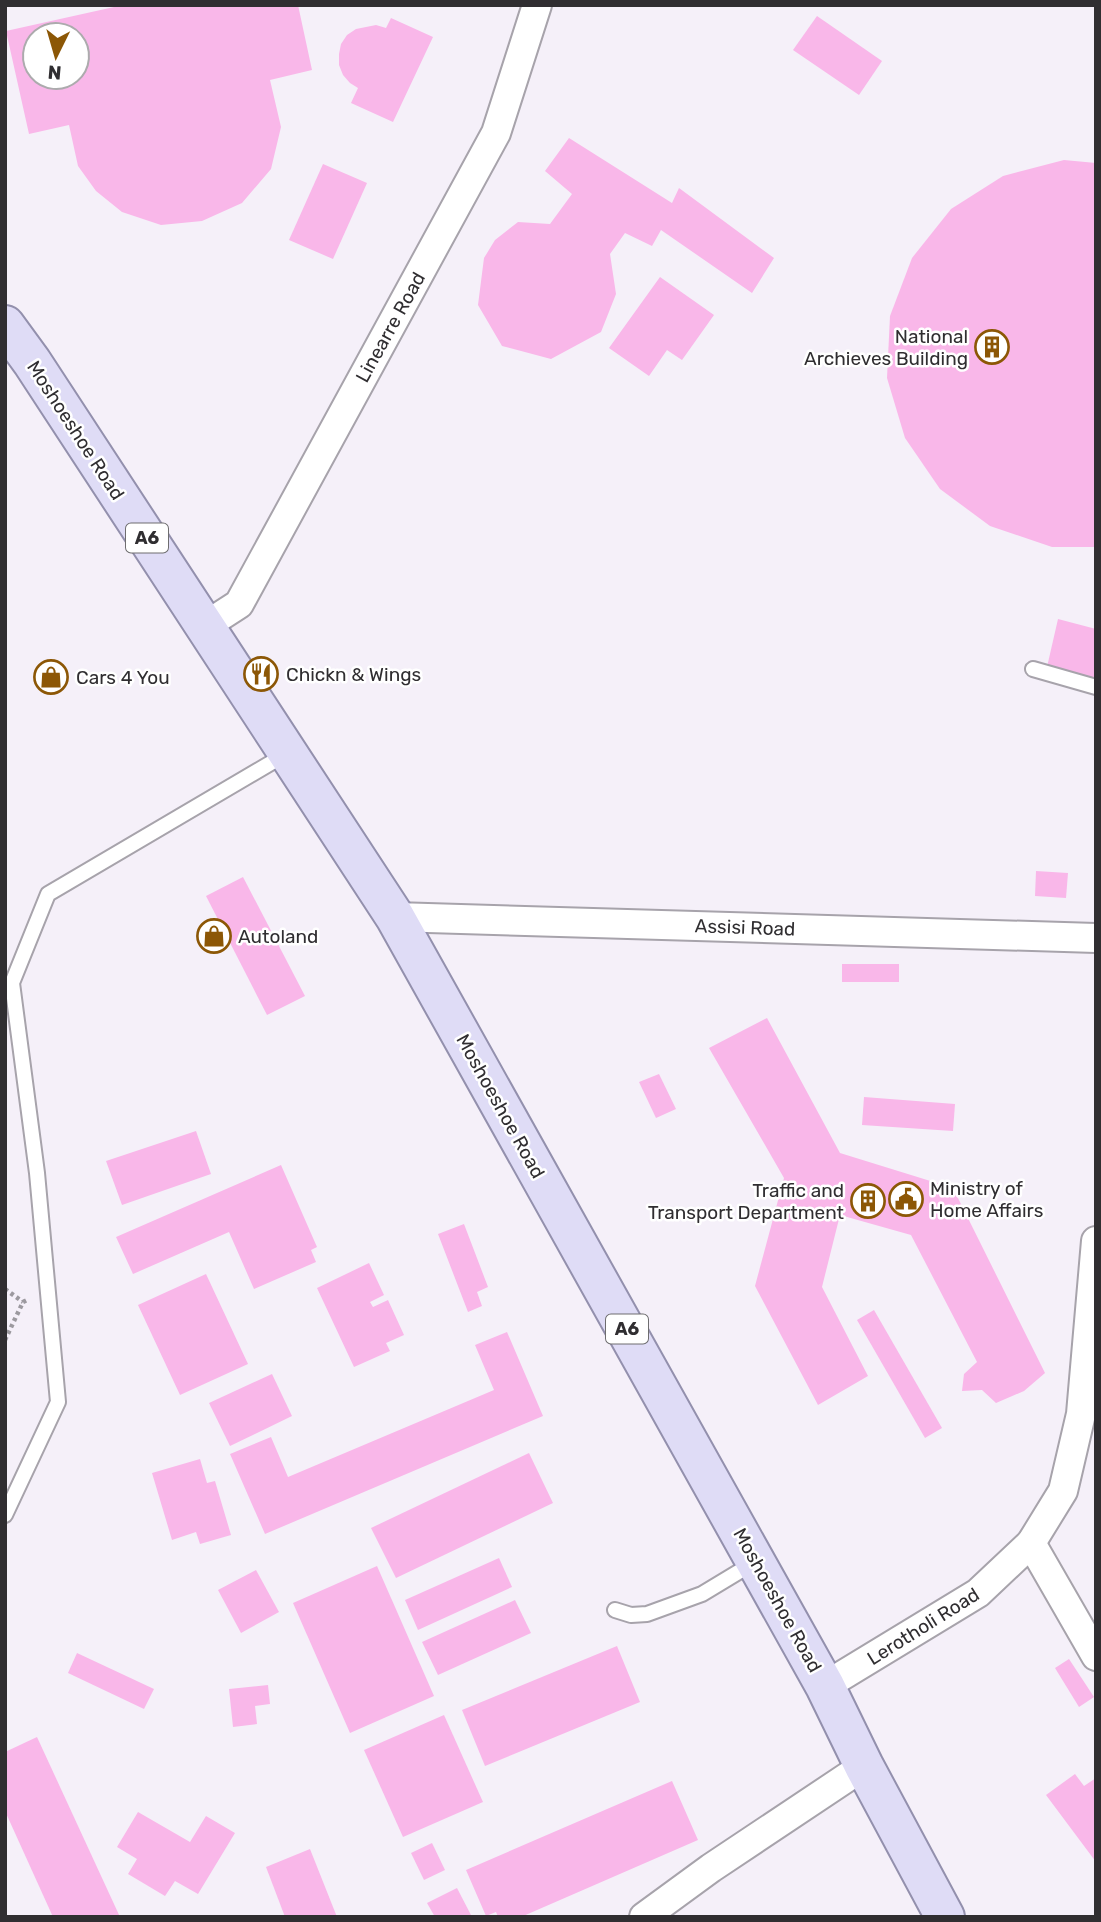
<svg xmlns="http://www.w3.org/2000/svg" width="1101" height="1922" font-family="Rubik,sans-serif">
  <style>
    .building { fill: #f9b7e9; fill-rule: evenodd }
    .lines { fill: none; stroke-linecap: round; stroke-linejoin: round }
    .lane-casing { stroke: #a7a3ab; stroke-width: 18 }
    .street-casing { stroke: #a7a3ab; stroke-width: 32 }
    .primary-casing { stroke: #9390ad; stroke-width: 42 }
    .path { stroke: #9c999f; stroke-width: 4.5; stroke-dasharray: 3.5 3.5; stroke-linecap: butt }
    .lane { stroke: #fff; stroke-width: 14 }
    .street { stroke: #fff; stroke-width: 28 }
    .primary { stroke: #dfdcf6; stroke-width: 38 }
    .labels { text-anchor: middle; stroke-width: 5; stroke-linejoin: round; paint-order: stroke }
    .shield { fill: #fff; stroke: #6e6d6f; stroke-width: 2 }
    .shield-label { font-size: 18px; font-weight: bold; fill: #302e31 }
    .street-label { font-size: 19px; fill: #302e31; stroke: #fff }
    .poi-label { font-size: 19px; fill: #302e31; stroke: #fff; text-anchor: start }
  </style>
  <rect width="100%" height="100%" fill="#f5f0f9"/>
  <g class="building">
    <path d="M123,5H298L312,70L270,80L281,127L271,169L242,203L202,221L161,225L122,212L96,191L78,166L69,125L29,134L6,31ZM35,35H77V77H35Z"/>
    <path d="M817,16L882,61L859,95L793,50Z"/>
    <path d="M391,18L433,37L393,122L351,103L358,88L350,83L343,75L339,65V54L341,44L347,35L356,29L376,25L386,28Z"/>
    <path d="M569,138L672,203L679,188L774,258L752,293L661,230L652,246L625,233L610,254L616,294L601,332L551,359L502,346L478,305L484,258L495,240L518,222L550,224L572,194L545,171Z"/>
    <path d="M1064,160L1096,163V547H1052L990,526L940,489L905,438L887,378L890,316L912,258L951,209L1003,176Z"/>
    <path d="M323,164L367,183L333,259L289,240Z"/>
    <path d="M660,277L714,315L682,360L667,350L649,376L609,348Z"/>
    <path d="M1058,619L1096,629V679L1047,667Z"/>
    <path d="M1036,871L1068,873L1066,898L1035,896Z"/>
    <path d="M243,877L305,996L267,1015L206,896Z"/>
    <rect x="842" y="964" width="57" height="18"/>
    <path d="M767,1018L840,1153L953,1188L1045,1373L1024,1391L996,1403L982,1390L962,1391L964,1374L977,1362L911,1235L840,1215L822,1287L868,1376L818,1405L755,1286L784,1178L709,1048Z"/>
    <path d="M659,1074L676,1109L656,1118L639,1082Z"/>
    <path d="M864,1097L955,1104L953,1131L862,1125Z"/>
    <path d="M196,1131L211,1174L122,1205L106,1161Z"/>
    <path d="M281,1165L317,1247L311,1250L316,1262L254,1289L229,1232L133,1274L116,1237Z"/>
    <path d="M464,1224L488,1287L477,1292L482,1306L468,1312L438,1234Z"/>
    <path d="M369,1263L384,1295L370,1302L373,1307L388,1300L404,1335L386,1343L390,1351L354,1367L317,1288Z"/>
    <path d="M206,1274L248,1364L180,1395L138,1305Z"/>
    <path d="M874,1310L942,1428L925,1438L857,1320Z"/>
    <path d="M507,1332L543,1416L265,1534L230,1454L271,1437L288,1477L494,1390L475,1345Z"/>
    <path d="M272,1374L292,1416L230,1446L209,1403Z"/>
    <path d="M529,1453L553,1503L396,1578L371,1528Z"/>
    <path d="M200,1459L207,1483L215,1481L231,1535L200,1544L196,1532L172,1540L152,1473Z"/>
    <path d="M499,1558L512,1587L418,1630L405,1600Z"/>
    <path d="M377,1566L434,1696L350,1733L293,1603Z"/>
    <path d="M256,1570L279,1612L241,1633L218,1590Z"/>
    <path d="M515,1600L531,1633L438,1675L422,1642Z"/>
    <path d="M617,1646L640,1702L485,1766L462,1710Z"/>
    <path d="M77,1653L154,1689L144,1709L68,1673Z"/>
    <path d="M1069,1659L1094,1697L1079,1707L1055,1668Z"/>
    <path d="M268,1685L270,1704L255,1706L257,1724L233,1727L229,1689Z"/>
    <path d="M444,1715L483,1802L403,1837L364,1750Z"/>
    <path d="M37,1737L120,1917H53L5,1811V1752Z"/>
    <path d="M1075,1774L1084,1786L1096,1778V1862L1046,1795Z"/>
    <path d="M672,1781L698,1840L521,1917H498L496,1912L486,1916L466,1870Z"/>
    <path d="M138,1812L190,1842L206,1816L235,1833L198,1894L175,1881L165,1896L128,1874L137,1859L117,1847Z"/>
    <path d="M432,1843L445,1870L424,1880L411,1853Z"/>
    <path d="M310,1849L337,1917H285L266,1867Z"/>
    <path d="M457,1888L472,1917H435L427,1903Z"/>
  </g>
  <g class="lines">
    <g class="lane-casing">
      <g id="lane">
        <path d="M1033,669L1096,687"/>
        <path d="M5,1515L58,1402L37,1173L12,983L48,894L286,754"/>
        <path d="M615,1610L631,1615L647,1614L702,1594L755,1562"/>
      </g>
    </g>
    <g class="street-casing">
      <g id="street">
        <path d="M205,626L239,604L496,133L537,5"/>
        <path d="M395,917L1096,938"/>
        <path d="M1031,1543L1096,1656"/>
        <path d="M825,1686L978,1593L1031,1543L1063,1491L1081,1414L1096,1241"/>
        <path d="M644,1917L711,1868L864,1766"/>
      </g>
    </g>
    <g class="primary-casing">
      <path id="primary" d="M5,325L32,362L395,917L825,1686L864,1766L945,1917"/>
    </g>
    <g class="path">
      <path d="M5,1289L23,1302"/>
      <path d="M5,1340L23,1302L27,1300"/>
    </g>
    <use href="#lane" class="lane"/>
    <use href="#street" class="street"/>
    <use href="#primary" class="primary"/>
  </g>
  <defs>
    <g id="building-ring" transform="scale(1.75)"><circle r="9.5" fill="#fff" stroke="#8c5706" stroke-width="1.5"/><path d="M-4-6H4V6H1V3H-1V6H-4ZM-2.5-4.3h1.7v1.8h-1.7ZM.8-4.3h1.7v1.8H.8ZM-2.5-1h1.7V.8h-1.7ZM.8-1h1.7V.8H.8Z" fill="#8c5706"/></g>
    <g id="restaurant-ring" transform="scale(1.75)"><circle r="9.5" fill="#fff" stroke="#8c5706" stroke-width="1.5"/><path d="M-5-6h1v4h1v-4h1v4h1v-4h1v5L-1.5 .5V6h-2V.5L-5-1ZM5-6V6H3V1.5H1.5Q1.5-4 5-6Z" fill="#8c5706"/></g>
    <g id="shop-ring" transform="scale(1.75)"><circle r="9.5" fill="#fff" stroke="#8c5706" stroke-width="1.5"/><path d="M-5-2.5h2.3a2.7 3.5 0 0 1 5.4 0H5L5.5 6h-11ZM-1.5-2.5h3a1.5 2.3 0 0 0-3 0Z" fill="#8c5706"/></g>
    <g id="civic-ring" transform="scale(1.75)"><circle r="9.5" fill="#fff" stroke="#8c5706" stroke-width="1.5"/><path d="M-.6-6.5H3V-4.5H.6V-3L4-1V1h2V6H-6V1h2V-1L-.6-3ZM-1.2 2.5V6h2.4V2.5Z" fill="#8c5706"/></g>
  </defs>
  <g fill-rule="evenodd">
    <use href="#building-ring" x="992" y="347"/>
    <use href="#restaurant-ring" x="261" y="674"/>
    <use href="#shop-ring" x="51" y="677"/>
    <use href="#shop-ring" x="214" y="936"/>
    <use href="#civic-ring" x="906" y="1199"/>
    <use href="#building-ring" x="868" y="1201"/>
  </g>
  <g class="labels">
    <g class="shield">
      <rect x="126" y="523.5" width="42" height="29" rx="5"/>
      <rect x="606" y="1314.5" width="42" height="29" rx="5"/>
    </g>
    <g class="shield-label">
      <text x="147" y="544">A6</text>
      <text x="627" y="1335">A6</text>
    </g>
    <g class="street-label">
      <text transform="translate(390 327) rotate(-61)" y="7">Linearre Road</text>
      <text transform="translate(76 430) rotate(57)" y="7">Moshoeshoe Road</text>
      <text transform="translate(745 927) rotate(2)" y="7">Assisi Road</text>
      <text transform="translate(501 1106) rotate(61)" y="7">Moshoeshoe Road</text>
      <text transform="translate(778 1600) rotate(61)" y="7">Moshoeshoe Road</text>
      <text transform="translate(923 1626) rotate(-32)" y="7">Lerotholi Road</text>
    </g>
    <g class="poi-label">
      <text x="968" y="343" text-anchor="end">National<tspan x="968" dy="22">Archieves Building</tspan></text>
      <text x="286" y="681">Chickn &amp; Wings</text>
      <text x="76" y="684">Cars 4 You</text>
      <text x="238" y="943">Autoland</text>
      <text x="930" y="1195">Ministry of<tspan x="930" dy="22">Home Affairs</tspan></text>
      <text x="844" y="1197" text-anchor="end">Traffic and<tspan x="844" dy="22">Transport Department</tspan></text>
    </g>
  </g>
  <rect width="1101" height="1922" fill="none" stroke="#302e31" stroke-width="14"/>
  <g transform="translate(56 56) rotate(185)"><circle r="33" fill="#ffffff" stroke="#acabad" stroke-width="2"/>
  <path d="M0-5L12 26L0 18L-12 26Z" fill="#8c5706"/>
  <text y="-10" font-size="19" font-weight="bold" text-anchor="middle" fill="#302e31">N</text>
  </g>
</svg>
